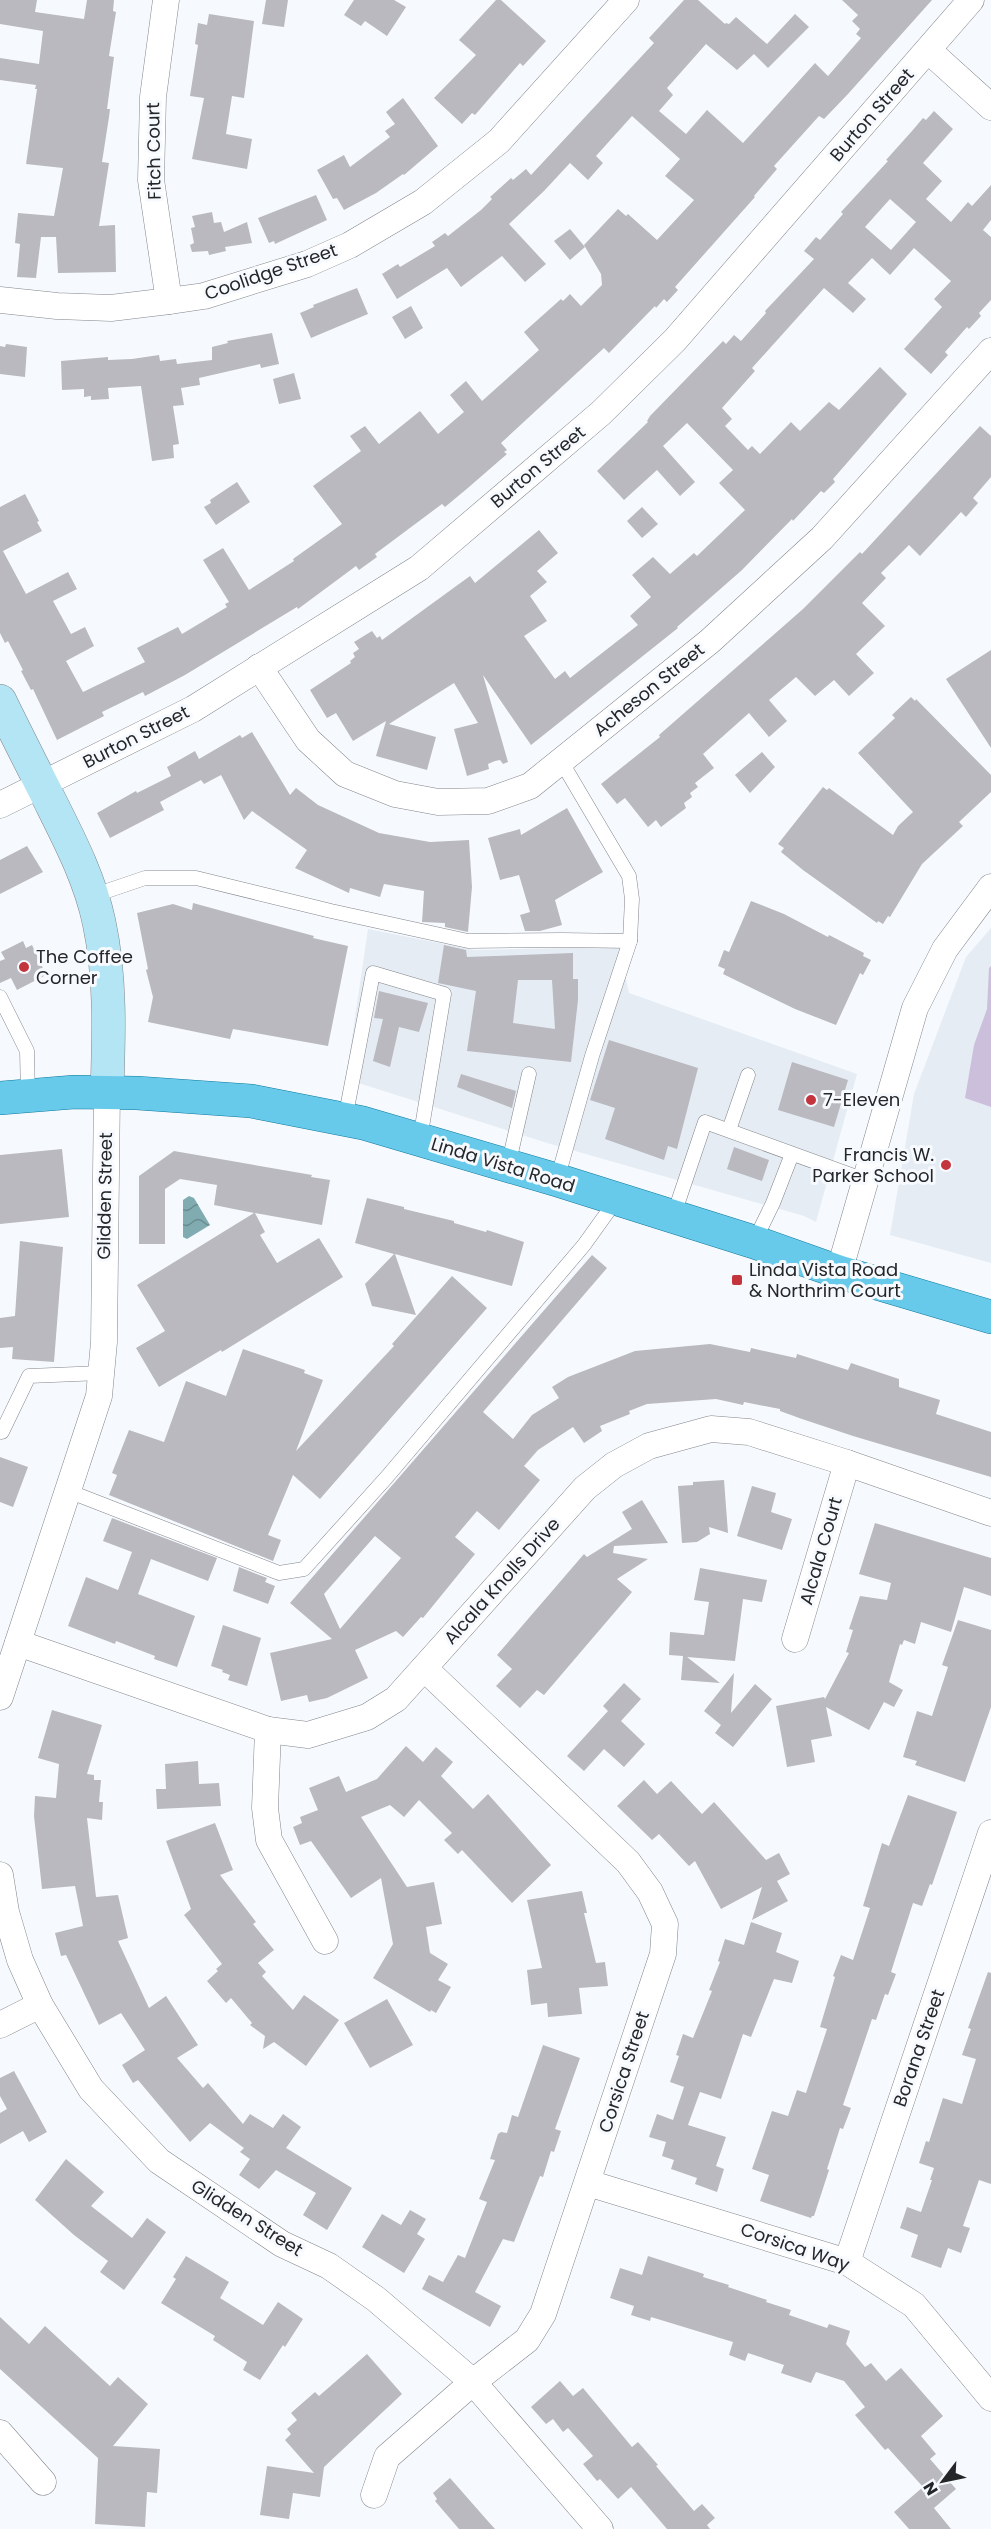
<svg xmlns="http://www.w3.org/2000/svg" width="991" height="2529" font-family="Poppins,sans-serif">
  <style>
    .built { fill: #e5ecf4 }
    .park { fill: #ccbfdc }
    .water { fill: url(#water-waves) }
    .building { fill: #b9b9bf; fill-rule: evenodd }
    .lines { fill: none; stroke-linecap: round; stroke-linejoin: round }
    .lane-casing { stroke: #82858a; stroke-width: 15 }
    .street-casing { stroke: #82858a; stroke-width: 27 }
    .secondary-casing { stroke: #82858a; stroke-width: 34 }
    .primary-casing { stroke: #0f7a9d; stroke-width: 34 }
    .lane { stroke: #fff; stroke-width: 14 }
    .street { stroke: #fff; stroke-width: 26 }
    .secondary { stroke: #b3e5f4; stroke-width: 33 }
    .primary { stroke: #68caea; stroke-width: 33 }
    .poi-dot { fill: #c3343c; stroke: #f6faff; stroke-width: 2 }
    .labels { text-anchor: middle; stroke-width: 6; stroke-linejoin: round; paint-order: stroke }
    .street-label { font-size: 18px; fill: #252628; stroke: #f6faff }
    .poi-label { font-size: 18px; fill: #252628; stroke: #f6faff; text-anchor: start }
  </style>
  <defs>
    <pattern id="water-waves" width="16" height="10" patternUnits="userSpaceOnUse" patternTransform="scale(1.5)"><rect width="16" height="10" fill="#80acb1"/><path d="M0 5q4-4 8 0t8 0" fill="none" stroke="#698c90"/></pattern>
  </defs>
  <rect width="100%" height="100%" fill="#f6faff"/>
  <g class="built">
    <path d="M991,928V1263L890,1235L914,1094L966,957Z"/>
    <path d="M368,929L474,950L619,947L629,993L857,1074L816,1222L804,1216L547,1143L346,1079Z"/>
  </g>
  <path class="park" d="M991,966V1107L965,1098L974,1045L987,1009L989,968Z"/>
  <path class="water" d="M189,1196L194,1198L210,1225L187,1239L183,1237V1200Z"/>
  <g class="building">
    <path d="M0,0H37L35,12L84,19L87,0H114L113,11L116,12L109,56L114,57L107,109H110L109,117L102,162L109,163L99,226L115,225L116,272L58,273L56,237H41L36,278L17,277L20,244L15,243L18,213L54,216L63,168L26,164L37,89H35L36,85L0,80V58L39,64L43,31L0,24Z"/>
    <path d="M266,0H288L284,27L262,24Z"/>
    <path d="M354,0H394L406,7L387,36L365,21L361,26L344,15Z"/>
    <path d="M496,0H501L546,41L523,66L520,63L475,115L472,113L462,124L434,98L476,55L459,40Z"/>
    <path d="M684,0H698L725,24L726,23L729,24L736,17L767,44L795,14L809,27L768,68L754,54L737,70L706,44L667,88L673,95L659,111L686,134L707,110L743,143L815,63L828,76L861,38L856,34L860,29L852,21L858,15L842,0H932L848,94L824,119L819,116L774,166L777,169L754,196L755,197L675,287L678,290L667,302L664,299L656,308L655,306L609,353L604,348L501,443L507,450L504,452L507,454L469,487L445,507L442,504L375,554L377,557L359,570L356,566L298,609L297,607L185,675L145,696L143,692L102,712L104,716L57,740L33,689L31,690L21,671L23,670L8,641L5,643L0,633V507L25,494L39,521L37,522L42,531L3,551L26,594L68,572L77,589L53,601L71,634L85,627L94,646L66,661L83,692L145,662L137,648L178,627L182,634L227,607L225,604L229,602L203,560L223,548L249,590L294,561L293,559L342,524L313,486L361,451L350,436L365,426L379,444L420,411L438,434L464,412L450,395L466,381L482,401L539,350L524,332L561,299L563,301L570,294L581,306L602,285L601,274L584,245L618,209L626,216L628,214L657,240L694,200L665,176L680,159L632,116L596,156L603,163L588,180L570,163L544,191L509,224L546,264L525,282L502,256L461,287L447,268L397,299L382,274L398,264L400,267L435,246L432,242L445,233L448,236L481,210L492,199L490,197L511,178L513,180L526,169L531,175L654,43L649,38Z"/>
    <path d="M209,14L254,21L244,98L232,96L226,134L252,139L247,169L192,159L204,98L190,96L198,45L195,44L198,23L207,25Z"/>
    <path d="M403,98L438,146L404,175L403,174L376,193L344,210L337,198L333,199L317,170L344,155L350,167L390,137L385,131L395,124L386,112Z"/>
    <path d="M934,111L953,129L923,163L942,181L926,199L951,222L968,202L972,206L991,185V220L983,230L991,237V300L979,313L981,316L969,329L967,327L945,352L948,355L931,374L904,349L942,307L934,299L951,281L914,248L890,275L872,258L848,283L866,299L853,313L824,288L752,368L755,371L722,408L732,419L725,426L748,450L752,446L760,454L791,422L800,431L829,402L839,410L880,367L907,394L833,479L835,482L824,493L821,491L793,521L792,519L742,570L677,627L678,628L531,745L483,675L508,762L503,764L500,760L495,761L488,764L489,769L467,776L454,729L478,723L454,683L389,724L436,737L427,770L376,756L386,721L353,741L336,713L327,718L310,690L351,663L350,661L355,657L353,653L359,649L354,642L372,631L377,638L380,636L382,640L470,576L475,583L539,530L558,553L537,571L547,582L530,596L547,621L524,636L555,679L565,671L570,678L638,625L630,616L651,597L632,575L653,557L670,574L694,553L697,556L745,510L719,483L733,470L687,423L663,446L695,482L680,496L657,470L624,500L597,471L648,422L647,421L650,416L723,341L726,344L734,335L741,341L766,313L765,311L814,259L804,251L816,237L820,240L843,214L841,212L888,161L886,160L912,131L923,118L926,120ZM890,199L916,222L891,250L865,227Z"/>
    <path d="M316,195L327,220L275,244L274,241L269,243L258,218Z"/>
    <path d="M212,212L214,223L221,222L224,232L247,222L252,243L225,247L226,251L209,255L208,251L192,252L190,245L194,243L191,228L195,227L192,216Z"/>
    <path d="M570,229L585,247L570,260L554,241Z"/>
    <path d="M357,288L368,314L311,338L300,313L314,307L313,305Z"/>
    <path d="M411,306L423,328L405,339L392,317Z"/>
    <path d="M272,333L279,364L261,368L260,364L199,378L200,385L181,388L184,405L173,406L179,444L173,445L174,458L152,461L141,386L108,388L109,399L91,400V396L84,397V389L62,390L61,361L108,357V360L132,359L159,355L160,361L176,359L177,364L212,360V347L228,343L227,341Z"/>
    <path d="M6,344L27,347L25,377L0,374V346L5,347Z"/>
    <path d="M294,373L301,399L279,404L273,379Z"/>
    <path d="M980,426L991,436V477L973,498L978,503L966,517L961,512L920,556L909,545L881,573L886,578L862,603L885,626L856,654L874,673L849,696L834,680L815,696L796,677L769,700L787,721L769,737L749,713L703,754L714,768L695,783L698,787L690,793L692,797L684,803L686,808L661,827L656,820L648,827L625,798L617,804L601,784L660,737L659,735L803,609L860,552L862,554Z"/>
    <path d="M237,482L250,502L216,525L204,507L211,503L210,500Z"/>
    <path d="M642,507L658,524L642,538L627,521Z"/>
    <path d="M991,650V748L946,679Z"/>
    <path d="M911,697L915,701L916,699L991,775V792L959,822L963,826L922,864L890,917L888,916L883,924L878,921L877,923L803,870L781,852L784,848L778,844L823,787L827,790L829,788L893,835L898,826L913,812L858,753L895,718L892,715Z"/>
    <path d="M252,732L290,795L296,788L318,805L379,833L430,842L469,840L472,887L468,932L445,927V923L422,922L424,891L384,884L380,897L350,888L349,893L295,868L307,850L252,811L244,820L221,775L204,784L201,780L160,802L164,810L110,838L97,813L136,791L137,793L171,776L167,767L195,751L199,759L240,735L242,738Z"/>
    <path d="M762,752L775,767L750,793L735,775Z"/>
    <path d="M567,808L603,872L555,900L562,925L540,931H525L520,915L530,912L519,875L500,880L488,838L520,829L521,835Z"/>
    <path d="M27,846L43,872L0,894V860Z"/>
    <path d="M751,901L784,914L828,937L829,935L864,953L863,956L871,960L863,975L860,973L836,1025L795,1009L723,974L725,969L718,966L724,950L729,952Z"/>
    <path d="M193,903L314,936L313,938L348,946L328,1046L233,1029L230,1039L148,1022L153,997L146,970L148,969L137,913L173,904L192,910Z"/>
    <path d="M23,941L26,948L32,945L46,975L17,990L11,978L0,983V961L5,959L1,952Z"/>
    <path d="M444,945L466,950L467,957L573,953V979H578V1000L571,1062L467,1051L476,991L438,983ZM518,980H552L555,1029L513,1023Z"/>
    <path d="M379,991L428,1003L419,1032L399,1027L390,1067L373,1061L383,1019L374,1018Z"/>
    <path d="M609,1040L698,1068L677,1149L668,1146L664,1160L605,1139L615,1108L590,1100Z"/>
    <path d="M792,1062L848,1080L834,1127L778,1110Z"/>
    <path d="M461,1074L516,1091L512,1108L457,1087Z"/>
    <path d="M734,1147L769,1160L762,1181L727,1169Z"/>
    <path d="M62,1149L69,1217L0,1224V1155Z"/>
    <path d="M174,1151L312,1175L311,1177L330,1180L322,1225L255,1213L265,1232L260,1235L277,1263L319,1238L343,1277L222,1352L221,1350L159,1387L136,1348L165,1331L137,1285L254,1213L214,1205L217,1185L180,1179L165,1189V1244H139V1176Z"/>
    <path d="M367,1198L404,1207V1209L454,1221V1223L486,1232L487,1230L524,1242L512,1286L395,1254L416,1315L372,1306L365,1284L394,1254L355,1243Z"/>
    <path d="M20,1241L63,1247L54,1362L12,1359L13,1347L0,1348V1318L15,1316Z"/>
    <path d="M592,1255L607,1268L483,1412L513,1439L532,1415L559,1398L552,1387L568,1377L635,1351L710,1344L750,1352L751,1348L796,1358L797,1354L848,1370L851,1363L899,1379V1387L940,1400L936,1414L991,1432V1477L853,1436L802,1419L780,1411V1409L744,1402L743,1405L716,1399L647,1404L629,1411L630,1414L600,1426L602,1431L584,1443L573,1427L538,1450L524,1466L540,1480L499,1530L477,1511L455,1537L475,1554L423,1618L421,1617L403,1637L396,1631L355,1650L368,1678L327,1698L309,1702L307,1695L281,1701L270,1653L332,1639L290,1603ZM375,1536L401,1558L340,1629L324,1594Z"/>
    <path d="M452,1276L487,1308L320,1499L293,1475L268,1535L281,1540L273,1561L109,1495L117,1475L112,1473L129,1430L164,1442L186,1381L226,1396L243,1349L305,1370L304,1373L323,1380L296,1451L394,1346L392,1344Z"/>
    <path d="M0,1457L28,1467L13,1507L0,1502Z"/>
    <path d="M724,1480L728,1533L709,1527L710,1534L697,1542L682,1543L678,1486L693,1485V1482Z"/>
    <path d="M752,1486L776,1493L771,1512L792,1519L782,1550L737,1536Z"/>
    <path d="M642,1500L668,1543L614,1546L613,1553L648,1559L617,1579L632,1592L544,1695L537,1690L520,1708L496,1686L512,1669L497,1655L584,1554L587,1557L632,1529L622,1512Z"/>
    <path d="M112,1518L217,1558L208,1581L151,1559L138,1594L195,1616L177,1667L154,1659L155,1656L116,1641L115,1644L68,1626L86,1577L118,1590L132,1552L103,1541Z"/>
    <path d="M875,1523L991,1558V1596L964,1587L951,1632L921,1622L915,1644L904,1640L902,1645L900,1644L889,1682L903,1690L894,1707L884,1702L869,1730L826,1707L832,1736L811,1740L815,1762L787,1767L776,1706L824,1697L825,1699L849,1653L846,1652L853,1630L849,1629L860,1596L887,1600L891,1583L859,1574Z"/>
    <path d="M239,1567L267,1578L265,1582L275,1586L268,1604L233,1591Z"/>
    <path d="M700,1568L767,1580L762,1602L743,1599L735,1661L687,1657L720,1683L681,1680L683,1656L669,1655L670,1632L704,1635L709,1602L694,1600Z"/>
    <path d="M958,1620L991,1630V1707L965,1782L915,1765L917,1761L903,1757L917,1711L932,1716L948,1667L942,1665Z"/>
    <path d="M223,1625L261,1638L247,1686L228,1680L230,1675L222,1672L223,1670L211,1666Z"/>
    <path d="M734,1673L731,1713L755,1684L772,1699L733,1747L715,1733L721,1725L704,1711Z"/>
    <path d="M624,1683L641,1699L621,1721L645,1744L624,1767L604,1749L584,1771L567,1756L608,1711L603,1706Z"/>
    <path d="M52,1710L102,1725L87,1774L94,1775V1780H101L99,1802H103L102,1820L87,1818L96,1897L118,1895L128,1938L118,1941L149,2008L166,1996L198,2045L177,2058L203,2088L208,2083L243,2124L250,2114L273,2128L283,2114L301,2127L286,2148L352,2188L327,2230L303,2215L316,2193L276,2170L259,2189L239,2175L250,2159L240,2152L244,2148L210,2123L190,2142L138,2080L133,2083L122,2065L145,2050L121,2013L99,2025L66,1955L61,1956L55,1933L83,1926L75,1886L42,1889L34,1816L35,1796L56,1798L59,1764L38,1758Z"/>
    <path d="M406,1746L423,1762L436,1747L453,1762L441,1776L473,1809L488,1794L551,1865L512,1903L462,1850L458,1854L444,1840L452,1833L419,1800L404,1817L390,1805L361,1817L407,1887L434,1882L442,1924L426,1927L430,1953L448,1964L438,1980L451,1987L436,2013L431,2010L430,2012L373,1978L393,1944L381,1878L351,1898L311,1841L300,1845L293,1827L302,1823L300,1817L318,1810L309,1788L339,1776L346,1792L377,1779Z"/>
    <path d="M198,1761L199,1784L219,1783L221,1806L157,1809L156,1789H166L165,1764Z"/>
    <path d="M644,1780L657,1794L671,1781L702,1814L714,1802L766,1860L779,1853L790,1874L777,1881L788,1901L752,1920L762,1887L721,1909L695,1861L689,1866L659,1834L652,1840L617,1806Z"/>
    <path d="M908,1795L957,1812L932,1885L930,1884L922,1906L913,1903L891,1972L896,1974L888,1995L885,1994L876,2020L872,2019L843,2105L851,2108L843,2129L840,2128L827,2169L829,2170L814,2216H812L811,2218L760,2201L769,2175L752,2169L772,2111L788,2116L797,2090L806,2093L827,2029L820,2027L835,1977L833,1976L841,1955L853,1960L870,1908L863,1906L882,1843L889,1846Z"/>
    <path d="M215,1823L233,1870L220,1875L256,1922L253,1924L274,1950L258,1963L266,1972L262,1976L293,2010L304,1995L339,2020L306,2066L274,2042L263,2049L265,2036L250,2025L252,2023L231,1998L226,2003L207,1981L218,1971L216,1969L222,1964L184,1915L191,1909L166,1841Z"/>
    <path d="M582,1891L587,1913H584L596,1963L605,1962L608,1986L579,1988L582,2014L548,2017L547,2003L531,2005L527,1970L542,1968L527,1900Z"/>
    <path d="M751,1922L782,1933L776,1952L799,1961L792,1983L774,1979L751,2037L743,2034L721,2099L700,2092L688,2125L726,2137L716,2166L724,2169L717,2192L695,2184L697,2178L671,2169L674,2160L662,2156L666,2142L649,2137L657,2114L673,2120L684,2087L670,2082L679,2056L676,2055L683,2034L693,2038L712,1991L709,1990L720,1962L718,1961L725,1939L744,1945Z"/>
    <path d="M988,1972L991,1973V2184L979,2180L963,2226L970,2228L961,2253L948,2248L941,2268L911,2257L918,2235L900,2228L907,2207L921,2212L932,2180H930L934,2168L919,2163L926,2141L929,2142L943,2098L962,2104L976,2059L962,2055L971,2029L968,2028Z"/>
    <path d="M387,1999L413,2045L370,2068L344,2023Z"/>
    <path d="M543,2045L580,2058L555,2129L561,2131L554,2152L551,2151L543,2177L540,2176L514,2242L503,2239L475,2292L501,2306L490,2327L422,2289L429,2275L443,2282L458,2255L465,2258L487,2202L479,2199L495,2160L490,2159L498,2134L501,2132L507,2133L512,2115L518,2117Z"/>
    <path d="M14,2071L47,2132L29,2142L23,2131L0,2144V2113L7,2109L0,2096V2078Z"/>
    <path d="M66,2159L104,2192L91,2206L132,2238L147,2218L166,2232L124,2290L100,2272L108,2261L74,2235L35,2200Z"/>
    <path d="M410,2210L426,2219L417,2234L425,2239L404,2273L362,2247L382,2214L401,2225Z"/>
    <path d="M186,2256L229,2282L220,2298L263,2325L278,2302L303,2319L285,2347L283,2345L260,2380L243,2370L247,2362L213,2340L215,2336L161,2303L176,2279L173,2277Z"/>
    <path d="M648,2256L704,2274L703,2277L729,2285L728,2287L767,2300L766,2302L791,2310L789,2315L827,2328L829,2324L850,2331L846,2344L865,2367L871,2363L886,2381L901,2368L943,2416L921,2436L936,2454L930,2459L956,2489L934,2508L951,2529H909L894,2512L923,2487L888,2448L885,2450L855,2415L865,2407L844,2381L816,2372L811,2383L781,2373L784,2365L748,2353L745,2361L729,2355L733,2342L651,2317L650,2321L631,2315L634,2306L610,2298L620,2268L642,2275Z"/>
    <path d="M0,2317L29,2344L45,2326L110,2386L118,2377L148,2404L113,2446L160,2449L157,2493L147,2492L145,2527L95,2524L98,2458L0,2369Z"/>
    <path d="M367,2354L402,2394L324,2467L320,2497L293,2493L289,2519L260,2515L267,2466L314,2473L285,2440L291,2434L287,2429L297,2420L291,2413L315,2392L319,2396Z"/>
    <path d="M560,2381L573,2396L583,2388L632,2447L638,2442L658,2465L656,2466L694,2511L702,2504L715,2518L707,2525L710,2529H667L631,2487L618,2499L600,2479L597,2481L583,2464L593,2456L568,2428L563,2432L553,2419L546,2424L531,2407Z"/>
    <path d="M450,2478L486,2519L495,2529H459L435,2501L437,2499L433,2493Z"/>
  </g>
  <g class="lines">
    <g class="lane-casing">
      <g id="lane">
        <path d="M92,896L145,878H196L331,911L468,941L562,940L630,941"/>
        <path d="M0,997L27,1051L28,1096"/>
        <path d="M345,1119L373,973L444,994L420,1139"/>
        <path d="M729,1130L748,1075"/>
        <path d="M508,1166L529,1074"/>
        <path d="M557,1180L592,1056L630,941L632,899L629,876L561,761"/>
        <path d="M673,1217L705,1122L865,1180"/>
        <path d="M754,1242L773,1203L792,1154"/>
        <path d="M2,1432L29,1376L101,1373"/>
        <path d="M68,1491L279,1573L304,1569L386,1478L584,1245L617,1199"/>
      </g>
    </g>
    <g class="street-casing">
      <g id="street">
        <path d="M166,0L153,97L151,180L169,301"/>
        <path d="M929,51L991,107"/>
        <path d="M0,300L57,306L111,308L169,301L204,296L307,264L350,245L423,202L499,141L626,0"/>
        <path d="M259,667L308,740L345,774L395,794L438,802L488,801L530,786L710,641L822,538L991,351"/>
        <path d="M0,805L193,709L419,568L601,413L675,340L971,0"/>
        <path d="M839,1272L915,1008L945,949L991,887"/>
        <path d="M795,1639L847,1463"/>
        <path d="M18,1643L268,1730L308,1735L367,1717L396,1699L585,1488L614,1465L649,1446L711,1429L749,1432L847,1463L991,1513"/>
        <path d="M0,1697L99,1396L104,1342L107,1091"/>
        <path d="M268,1730L265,1808L269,1840L325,1941"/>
        <path d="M0,1875L6,1912L20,1960L40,2005L91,2089L159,2161L282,2244L329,2266L376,2299L473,2382L600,2529"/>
        <path d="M0,2025L40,2005"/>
        <path d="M588,2183L847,2262L914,2305L991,2398"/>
        <path d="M847,2262L991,1833"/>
        <path d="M0,2433L43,2482"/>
        <path d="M374,2495L387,2457L473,2382L527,2340L543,2314L663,1954L665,1924L650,1892L628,1862L424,1668"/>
      </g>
    </g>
    <g class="secondary-casing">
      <path id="secondary" d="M0,701C16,734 33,767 49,799C69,839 90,879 99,922C111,978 109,1035 107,1091"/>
    </g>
    <g class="primary-casing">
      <path id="primary" d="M0,1098L74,1092L137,1093L251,1101L363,1123L557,1180L754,1242L839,1272L991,1317"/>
    </g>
    <use href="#lane" class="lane"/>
    <use href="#street" class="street"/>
    <use href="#secondary" class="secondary"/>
    <use href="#primary" class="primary"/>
  </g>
  <g class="poi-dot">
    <circle cx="24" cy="967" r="6"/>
    <circle cx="811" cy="1100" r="6"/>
    <circle cx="946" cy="1165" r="6"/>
    <rect x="731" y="1274" width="12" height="12" rx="3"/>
  </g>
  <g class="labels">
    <g class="street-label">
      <text transform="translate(872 115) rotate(-49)" y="6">Burton Street</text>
      <text transform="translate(154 151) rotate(-91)" y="6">Fitch Court</text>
      <text transform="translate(271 272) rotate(-19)" y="6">Coolidge Street</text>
      <text transform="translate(538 467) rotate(-40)" y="6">Burton Street</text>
      <text transform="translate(649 690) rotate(-39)" y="6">Acheson Street</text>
      <text transform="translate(136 737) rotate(-27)" y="6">Burton Street</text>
      <text transform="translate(503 1165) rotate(17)" y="6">Linda Vista Road</text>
      <text transform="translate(105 1196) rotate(-89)" y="6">Glidden Street</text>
      <text transform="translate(821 1551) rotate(-74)" y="6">Alcala Court</text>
      <text transform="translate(502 1581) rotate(-48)" y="6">Alcala Knolls Drive</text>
      <text transform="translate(919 2048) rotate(-71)" y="6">Borana Street</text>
      <text transform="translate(624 2072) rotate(-72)" y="6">Corsica Street</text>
      <text transform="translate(247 2218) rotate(32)" y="6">Glidden Street</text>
      <text transform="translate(795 2247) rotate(19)" y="6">Corsica Way</text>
    </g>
    <g class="poi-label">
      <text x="36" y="963">The Coffee<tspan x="36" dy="21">Corner</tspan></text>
      <text x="823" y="1106">7-Eleven</text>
      <text x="934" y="1161" text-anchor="end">Francis W.<tspan x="934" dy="21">Parker School</tspan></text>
      <text x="749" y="1276">Linda Vista Road<tspan x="749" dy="21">&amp; Northrim Court</tspan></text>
    </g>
  </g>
  <g transform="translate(943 2481) rotate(238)" stroke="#f6faff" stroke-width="4.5" paint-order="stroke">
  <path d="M0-4.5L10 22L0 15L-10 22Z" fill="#252628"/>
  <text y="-9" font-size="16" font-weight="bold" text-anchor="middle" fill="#252628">N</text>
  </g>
</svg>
